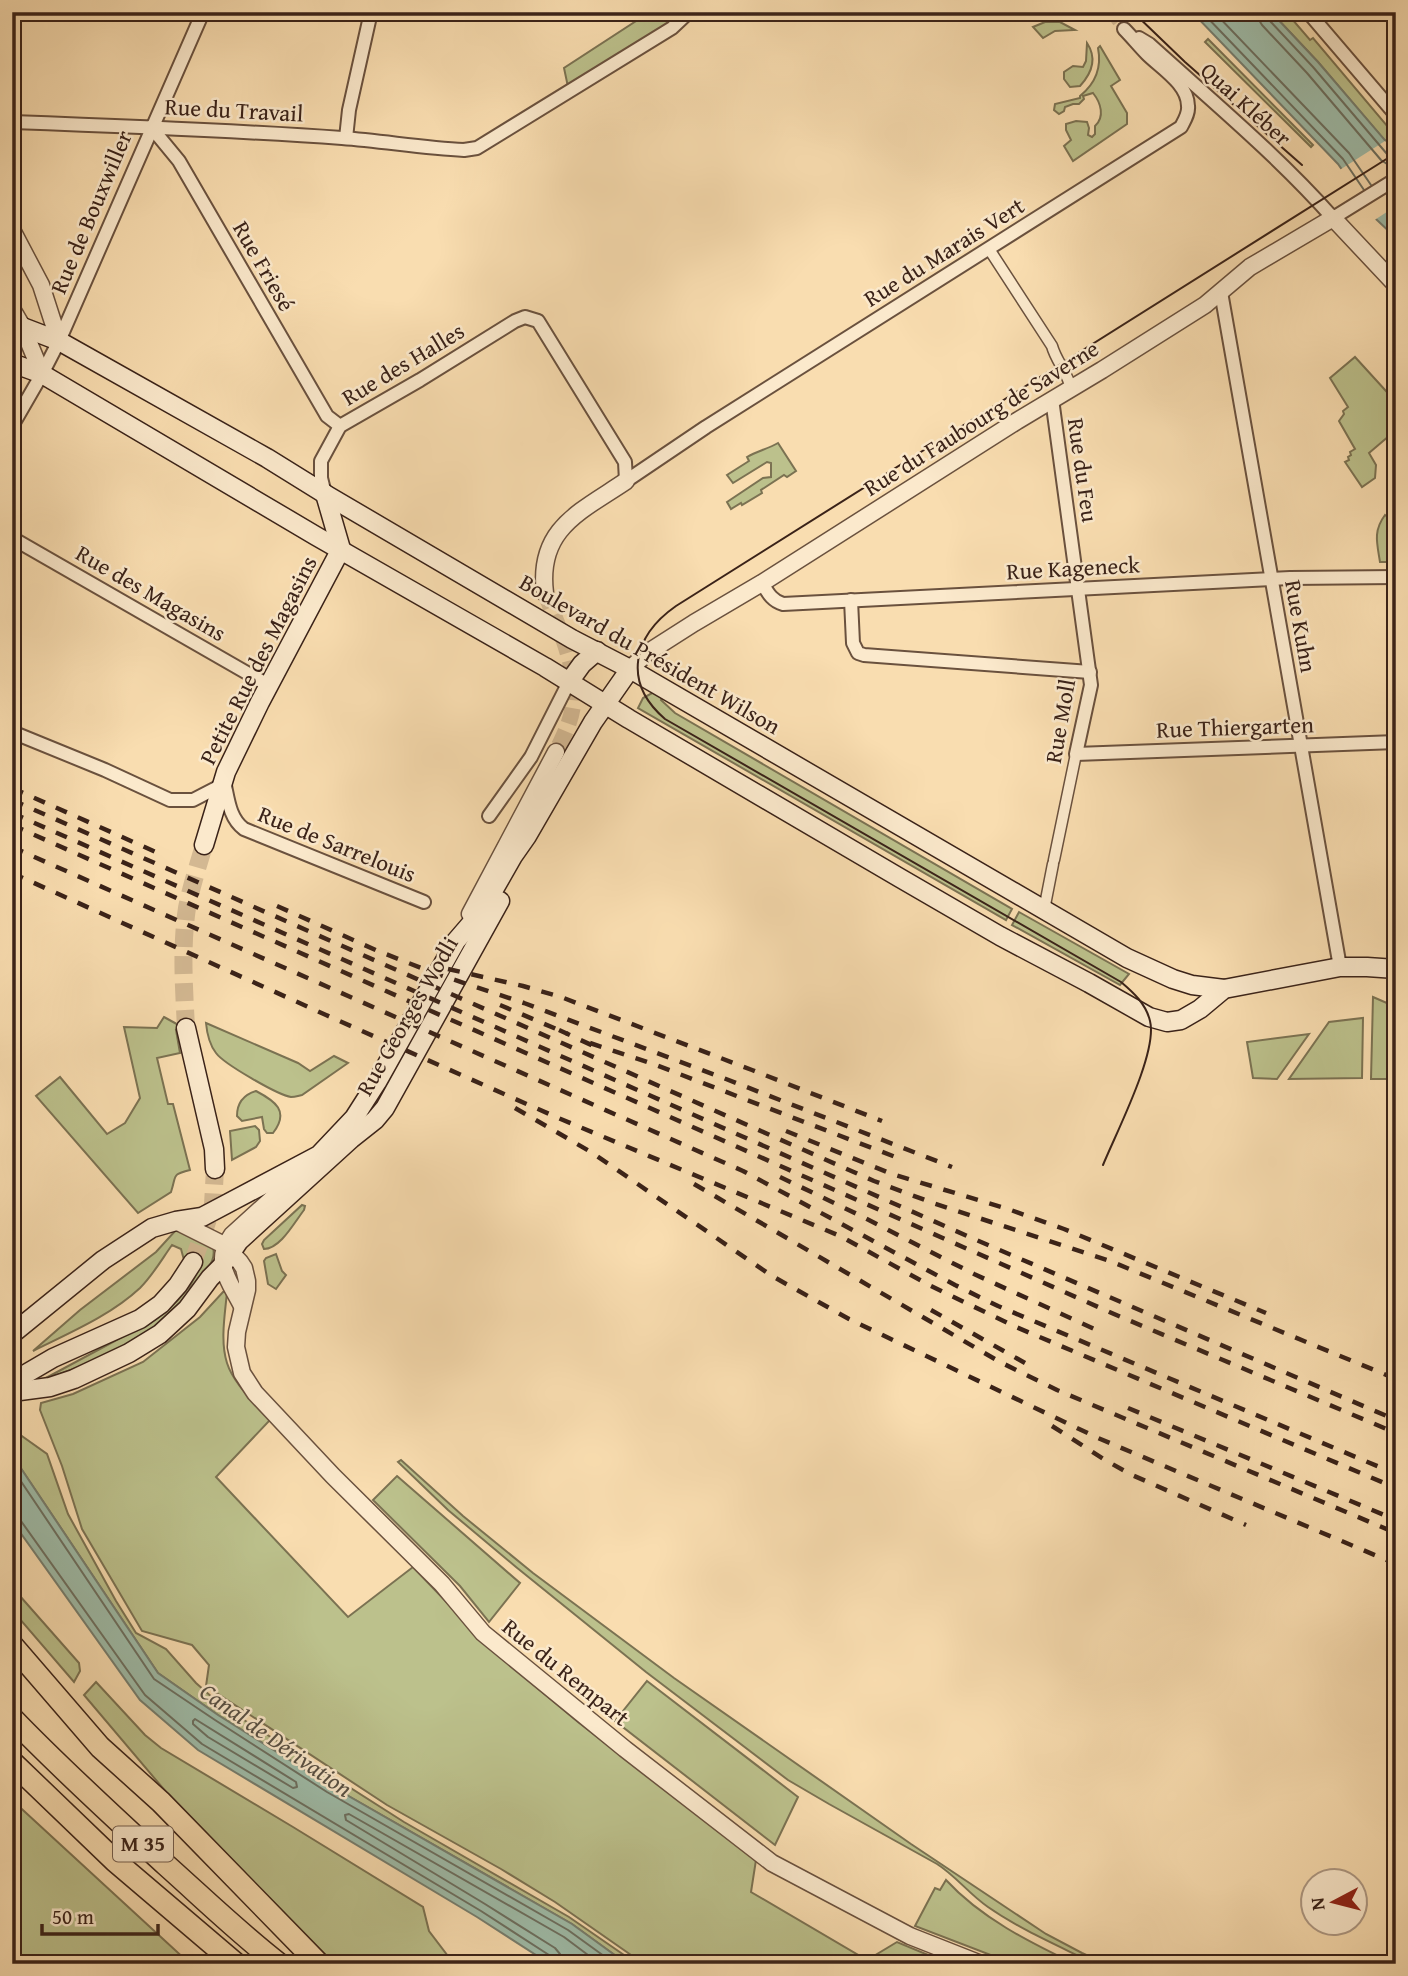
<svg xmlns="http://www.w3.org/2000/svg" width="1408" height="1976" font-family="'Gentium Book Plus',serif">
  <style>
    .green { fill: #bcc18c; stroke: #7b7252; stroke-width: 2 }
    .water { fill: #9ebca9; stroke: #767e6f; stroke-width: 2 }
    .pier { fill: #f9ddb0 }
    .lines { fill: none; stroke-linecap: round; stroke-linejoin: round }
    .shore { stroke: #6c6f60; stroke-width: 2 }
    .minor-tunnel { stroke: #d3b892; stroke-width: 12; stroke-dasharray: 12 6; stroke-linecap: butt }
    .tertiary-tunnel { stroke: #d3b892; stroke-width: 16; stroke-dasharray: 16 8; stroke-linecap: butt }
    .secondary-tunnel { stroke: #d3b892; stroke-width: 18; stroke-dasharray: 18 9; stroke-linecap: butt }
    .pedestrian-casing { stroke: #6a513e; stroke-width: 13 }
    .minor-casing { stroke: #6a513e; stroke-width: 16 }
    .tertiary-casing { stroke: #6a513e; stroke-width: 19 }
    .secondary-casing { stroke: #3a2218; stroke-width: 21 }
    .trunk-casing { stroke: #3a2218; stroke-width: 24 }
    .pedestrian { stroke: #fbe9cc; stroke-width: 10 }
    .minor { stroke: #fbe9cc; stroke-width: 12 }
    .tertiary { stroke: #fbe9cc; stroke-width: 16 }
    .secondary { stroke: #fbe9cc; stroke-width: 18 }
    .trunk { stroke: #f9ddb0; stroke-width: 21 }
    .tram { stroke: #3a2218; stroke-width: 2 }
    .rail { stroke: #3a2218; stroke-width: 4.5; stroke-dasharray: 12 12; stroke-linecap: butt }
    .labels { text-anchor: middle; stroke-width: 5; stroke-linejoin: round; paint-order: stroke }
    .shield { fill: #fbe9cc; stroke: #745e4e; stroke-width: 2 }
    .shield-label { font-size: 21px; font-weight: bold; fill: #3a2218 }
    .street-label { font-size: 23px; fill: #3a2218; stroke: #fbe9cc }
    .water-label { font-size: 24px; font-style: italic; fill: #585044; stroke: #fbe9cc }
  </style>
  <rect width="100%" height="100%" fill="#f9ddb0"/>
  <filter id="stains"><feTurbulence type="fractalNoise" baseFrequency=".00286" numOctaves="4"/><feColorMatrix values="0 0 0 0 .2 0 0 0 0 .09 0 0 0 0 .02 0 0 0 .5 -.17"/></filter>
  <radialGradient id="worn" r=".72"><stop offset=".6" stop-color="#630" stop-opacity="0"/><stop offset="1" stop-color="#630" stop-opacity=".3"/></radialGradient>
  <g class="green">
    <path d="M650,12H685L568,87L564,68Z"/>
    <path d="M1271,12H1286L1310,40L1313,38L1394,134L1385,141L1318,62Z"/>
    <path d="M1045,22H1060L1075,30L1055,31L1043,38L1033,27Z"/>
    <path d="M1208,39L1313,145L1311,147L1205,42Z"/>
    <path d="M1087,43C1097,58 1092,73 1080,86L1070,87L1064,79V72L1073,66L1083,67L1086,61Z"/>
    <path d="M1100,46L1120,80L1111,86L1127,113V124L1073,161L1064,146L1071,140L1066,130V124L1076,121L1087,122L1089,128L1088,135L1092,137L1095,134V126C1105,117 1101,103 1093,93L1083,96L1084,99L1079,104H1073L1065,107L1064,111L1059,114L1054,110L1055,104L1080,98V96C1096,83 1102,68 1098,48Z"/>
    <path d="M1355,357L1396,402V430L1369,453L1376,465L1375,478L1362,487L1345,462L1349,460L1348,457L1351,455L1350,452L1355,449L1339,421L1344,414L1343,411L1348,407L1330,378Z"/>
    <path d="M778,443L796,471L787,477L784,475L761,490L762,493L742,505L741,503L731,509L727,502L763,478L771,477V463L767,462L733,483L727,475L749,461L747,457C757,451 768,449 778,443Z"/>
    <path d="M1385,515L1396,523V562H1380C1377,543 1373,531 1385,515Z"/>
    <path d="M654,692L662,698L661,700L675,713L1012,909L1006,920L638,708L643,698Z"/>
    <path d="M1019,912L1129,974L1120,985L1012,925Z"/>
    <path d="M1373,997L1396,1007V1065L1387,1079H1371Z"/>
    <path d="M164,1017L184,1028L176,1030L180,1053L157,1058L168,1104H173L190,1170C171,1175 177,1174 171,1192L138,1213L36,1096L60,1077L107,1134L125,1123L140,1098L124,1027L157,1028Z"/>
    <path d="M1363,1018L1362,1078L1289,1079L1329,1022Z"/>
    <path d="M206,1023L298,1063L310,1071L334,1056L348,1063L302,1095C297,1096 296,1097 291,1097C278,1095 224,1064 216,1053C209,1044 207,1034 206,1023Z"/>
    <path d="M1309,1034L1277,1079L1253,1078L1247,1042Z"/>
    <path d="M256,1091C275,1101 290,1111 273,1133H267L264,1129L262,1117L242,1121L237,1116C237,1103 243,1095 256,1091Z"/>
    <path d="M255,1126L259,1130L260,1141L256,1147L232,1160L230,1131Z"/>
    <path d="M302,1205L305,1206L304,1210C294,1223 280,1249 264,1249L262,1244L264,1240Z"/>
    <path d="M176,1230H181L213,1247C216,1259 209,1266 203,1276C176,1317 148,1335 104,1356C84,1365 66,1373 44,1379L156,1319L177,1301L190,1286L202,1263L193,1257L184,1260L181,1249L172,1245C162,1259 153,1275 140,1288C110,1316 69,1333 33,1351L80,1310L156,1252Z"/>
    <path d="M276,1254L282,1271L286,1275L276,1289L268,1284L264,1261L266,1258Z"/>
    <path d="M223,1292H227C225,1314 220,1341 227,1363C234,1385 256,1403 270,1420L216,1477L348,1617L413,1567L455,1611L480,1640L578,1722L756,1860L751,1892L867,1960L897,1942L950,1964H644L555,1902L501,1869L387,1805L206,1686L209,1665L192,1645L142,1631L82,1529L62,1466L40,1410L41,1403L73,1394L143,1362L200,1317Z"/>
    <path d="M12,1429L47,1454L68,1514L116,1601L136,1633L166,1649L196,1683L222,1706L404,1822L569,1917L637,1964H627L572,1924L331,1786L218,1715L158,1673L12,1455Z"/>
    <path d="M401,1460L463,1516L533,1573L674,1678L911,1844L1046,1934L1082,1953L1106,1964H1095C1059,1946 1021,1930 988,1907C969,1894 956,1876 937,1864L829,1804L788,1780L646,1672L516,1567L448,1510L398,1462Z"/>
    <path d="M397,1476L520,1583L489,1622L460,1586L373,1500Z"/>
    <path d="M12,1587L79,1663L80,1671L74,1682L12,1610Z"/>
    <path d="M647,1681L798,1797L775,1845L615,1721Z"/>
    <path d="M96,1682L145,1735L161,1748L293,1827L423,1907L429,1931L454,1964H331L260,1897L178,1806L84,1695Z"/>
    <path d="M12,1800L188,1962L191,1964H12Z"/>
    <path d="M946,1880C981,1918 1029,1942 1075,1964H1014L915,1926L935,1888L940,1890Z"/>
  </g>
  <g class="water">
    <path d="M1192,12H1271L1318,62L1396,153V238L1376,219L1338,164Z"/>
    <path d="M12,1455L158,1673L218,1715L331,1786L572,1924L627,1964H550L477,1917L198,1750L140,1700L12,1521Z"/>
  </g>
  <path class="pier" d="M1385,141L1396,153V206L1373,221L1338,171Z"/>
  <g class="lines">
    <g class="shore">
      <path d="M1202,12L1343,159L1364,190"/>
      <path d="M1214,12L1349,153L1371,185"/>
      <path d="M1258,12L1259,20L1262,25L1307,73L1381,160L1387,164L1396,166"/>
      <path d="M1267,12L1269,20L1313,67L1387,154L1396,157"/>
      <path d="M12,1468L154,1679L215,1720L327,1792L568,1930L615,1964"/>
      <path d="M12,1517L18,1518L21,1521L145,1695L202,1744L481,1911L549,1955L553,1959V1964"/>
      <path d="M195,1719L296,1782L297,1787L293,1788L208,1737L193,1724V1721Z"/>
      <path d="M562,1964L560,1954L555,1948L485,1904L346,1820L345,1815L349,1814L564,1937L600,1964"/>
    </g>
    <path class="minor-tunnel" d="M1111,12L1124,29"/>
    <path class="tertiary-tunnel" d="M545,593C558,627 579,668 573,705C571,722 563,737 556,752"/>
    <g class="secondary-tunnel">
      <path d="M186,1028C184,988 181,948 187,908C191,887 198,866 204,845"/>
      <path d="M193,1262L213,1205L215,1169"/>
    </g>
    <g class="pedestrian-casing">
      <g id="pedestrian">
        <path d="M989,249L1052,346C1056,361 1068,373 1071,389"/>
        <path d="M1054,860L1076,754"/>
        <path d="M1044,910L1053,864"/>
      </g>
    </g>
    <g class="minor-casing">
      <g id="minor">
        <path d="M1308,12L1396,115"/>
        <path d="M1139,38L1149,44C1212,101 1277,155 1333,218L1396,179"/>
        <path d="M12,122C122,126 232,130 342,138C383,141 423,148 464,150L477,148L672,28L689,12"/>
        <path d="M151,127L179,161L327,416L340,426"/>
        <path d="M346,138L349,110L371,12"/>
        <path d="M1221,292L1340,967"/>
        <path d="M1052,399L1091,685L1076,754L1396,742"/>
        <path d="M12,426L42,374L59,341L203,12"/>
        <path d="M626,481L706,427L1181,127C1184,121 1189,114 1188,106C1188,84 1161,68 1147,54C1139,46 1132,37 1124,29"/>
        <path d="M325,494L321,478V461L340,426L420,380L515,321L525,317L538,321L625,462L626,481"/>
        <path d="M12,538L268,685"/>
        <path d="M762,583C768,593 772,601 783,604L1290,578L1396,577"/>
        <path d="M851,600L853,643L858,653L864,655L1090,672"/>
        <path d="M12,732L105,770L170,800H193L222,785"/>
        <path d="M224,781C228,798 229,818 244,829L424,902"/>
        <path d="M489,816L531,757L569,682"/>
      </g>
    </g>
    <g class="tertiary-casing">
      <g id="tertiary">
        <path d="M12,230L41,285L59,341"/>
        <path d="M12,309L22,326L42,374"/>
        <path d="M545,593C537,529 580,512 626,481"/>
        <path d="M630,669L647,653L694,623L762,583L1017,421L1102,370L1205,305L1250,267L1333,218L1396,285"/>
        <path d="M470,914L556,752"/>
        <path d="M176,1221L224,1245L240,1262L244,1268L247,1281V1290L237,1332L236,1347L242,1373L255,1393L333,1476L442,1584L483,1633L625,1749L772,1863L910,1936L981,1964"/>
        <path d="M242,1306C229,1280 212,1263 232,1235L310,1164"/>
      </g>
    </g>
    <g class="secondary-casing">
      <g id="secondary">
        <path d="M12,323L59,341L267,458L325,494L572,639L630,669L1127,958L1173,979L1192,985L1224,989"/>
        <path d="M12,363L42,374L316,536L545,667L629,719L900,878L1000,936L1089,983L1149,1017L1167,1022L1181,1020L1200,1009L1224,989L1340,967H1367L1396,969"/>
        <path d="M325,494L341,549"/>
        <path d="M569,682L582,664L597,651"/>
        <path d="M204,845L226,772L260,702L341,549"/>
        <path d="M186,1028L214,1149L215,1169"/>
        <path d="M12,1334L103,1260L152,1228L176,1221L202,1217L319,1155L354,1118L377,1082L456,941L481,912L513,856L527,836L593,722L630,669"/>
        <path d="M12,1382L53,1358L140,1319L161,1304L178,1285L193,1262"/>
        <path d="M12,1392L50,1387L74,1379L129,1353L160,1334L187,1309L210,1278L222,1266L239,1241L351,1139L375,1120L385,1108L500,901"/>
      </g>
    </g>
    <g class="trunk-casing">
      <g id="trunk">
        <path d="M12,1645L100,1747L161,1802L319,1964"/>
        <path d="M12,1718C61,1769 114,1817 166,1865C203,1898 239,1933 279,1964"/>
        <path d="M12,1762L115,1861L236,1964"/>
      </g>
    </g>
    <use href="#pedestrian" class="pedestrian"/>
    <use href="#minor" class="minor"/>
    <use href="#tertiary" class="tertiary"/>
    <use href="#secondary" class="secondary"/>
    <use href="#trunk" class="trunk"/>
    <g class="tram">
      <path d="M1133,12L1185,62L1302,165"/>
      <path d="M1103,1165C1116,1133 1158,1052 1150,1021C1146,1004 1134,993 1121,982L665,719C622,682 633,636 676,606L1396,153"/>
    </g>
    <g class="rail">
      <path d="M12,788L158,853"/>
      <path d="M12,800L874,1181L933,1203L1110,1261L1396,1379"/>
      <path d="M12,813L974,1239L1396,1420"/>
      <path d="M12,825L1114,1314L1396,1433"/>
      <path d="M12,847L743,1171L955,1285L998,1306L1396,1474"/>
      <path d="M12,873L326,1015L556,1117L840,1236L931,1286L1016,1327L1396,1488"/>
      <path d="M277,906L378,951L434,973L524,1003L726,1079L952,1167"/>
      <path d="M448,969L523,986L561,997L752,1070L882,1121"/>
      <path d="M500,1005L568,1034"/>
      <path d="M559,1030L600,1049"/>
      <path d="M590,1043L656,1065L898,1158"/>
      <path d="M515,1108L591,1152L772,1276L849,1319L1098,1438L1396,1564"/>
      <path d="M786,1131L892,1174L1008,1209L1064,1229L1266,1313"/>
      <path d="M780,1177L857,1214L974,1274L1103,1333"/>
      <path d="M694,1184L1000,1362L1057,1390L1396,1533"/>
      <path d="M931,1310L1025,1363"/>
      <path d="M1128,1408L1396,1520"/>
      <path d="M1052,1426L1105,1460L1132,1475L1246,1525"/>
    </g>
  </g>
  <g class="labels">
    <rect class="shield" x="113" y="1826.5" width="60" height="35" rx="5"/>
    <g class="shield-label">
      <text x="143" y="1851">M 35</text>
    </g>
    <g class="street-label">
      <text transform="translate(1246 104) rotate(42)" y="8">Quai Kléber</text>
      <text transform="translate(234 110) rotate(3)" y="8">Rue du Travail</text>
      <text transform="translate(91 212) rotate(-67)" y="8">Rue de Bouxwiller</text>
      <text transform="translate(944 252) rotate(-32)" y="8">Rue du Marais Vert</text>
      <text transform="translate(264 266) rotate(60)" y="8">Rue Friesé</text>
      <text transform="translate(403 364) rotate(-31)" y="8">Rue des Halles</text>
      <text transform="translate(981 418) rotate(-32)" y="8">Rue du Faubourg de Saverne</text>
      <text transform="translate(1083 470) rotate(82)" y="8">Rue du Feu</text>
      <text transform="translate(1073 568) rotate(-3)" y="8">Rue Kageneck</text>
      <text transform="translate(151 593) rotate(30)" y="8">Rue des Magasins</text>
      <text transform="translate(1301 626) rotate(80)" y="8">Rue Kuhn</text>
      <text transform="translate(650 654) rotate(30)" y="8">Boulevard du Président Wilson</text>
      <text transform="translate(258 660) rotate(-63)" y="8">Petite Rue des Magasins</text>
      <text transform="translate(1060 721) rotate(-80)" y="8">Rue Moll</text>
      <text transform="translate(1235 727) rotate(-2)" y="8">Rue Thiergarten</text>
      <text transform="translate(337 844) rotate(22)" y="8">Rue de Sarrelouis</text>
      <text transform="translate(407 1016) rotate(-60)" y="8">Rue Georges Wodli</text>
      <text transform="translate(566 1672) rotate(39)" y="8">Rue du Rempart</text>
    </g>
    <g class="water-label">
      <text transform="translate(276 1740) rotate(35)" y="8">Canal de Dérivation</text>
    </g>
  </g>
  <rect width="1408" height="1976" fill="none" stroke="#f9ddb0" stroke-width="42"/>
  <rect x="14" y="14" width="1380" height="1948" fill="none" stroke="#3a2218" stroke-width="3.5"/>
  <rect x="21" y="21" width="1366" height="1934" fill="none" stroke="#3a2218" stroke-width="2"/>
  <g transform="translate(1334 1902) rotate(263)"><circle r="33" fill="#fbe9cc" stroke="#ae9984" stroke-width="2"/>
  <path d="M0-5L12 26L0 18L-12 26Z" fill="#8f2418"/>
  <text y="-10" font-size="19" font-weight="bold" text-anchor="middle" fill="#3a2218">N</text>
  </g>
  <path d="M42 1924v10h116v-10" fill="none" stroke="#3a2218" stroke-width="3.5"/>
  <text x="52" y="1924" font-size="21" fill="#3a2218" stroke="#fbe9cc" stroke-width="5" paint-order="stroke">50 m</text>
  <rect width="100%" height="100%" filter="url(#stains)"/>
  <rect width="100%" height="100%" fill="url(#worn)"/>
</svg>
